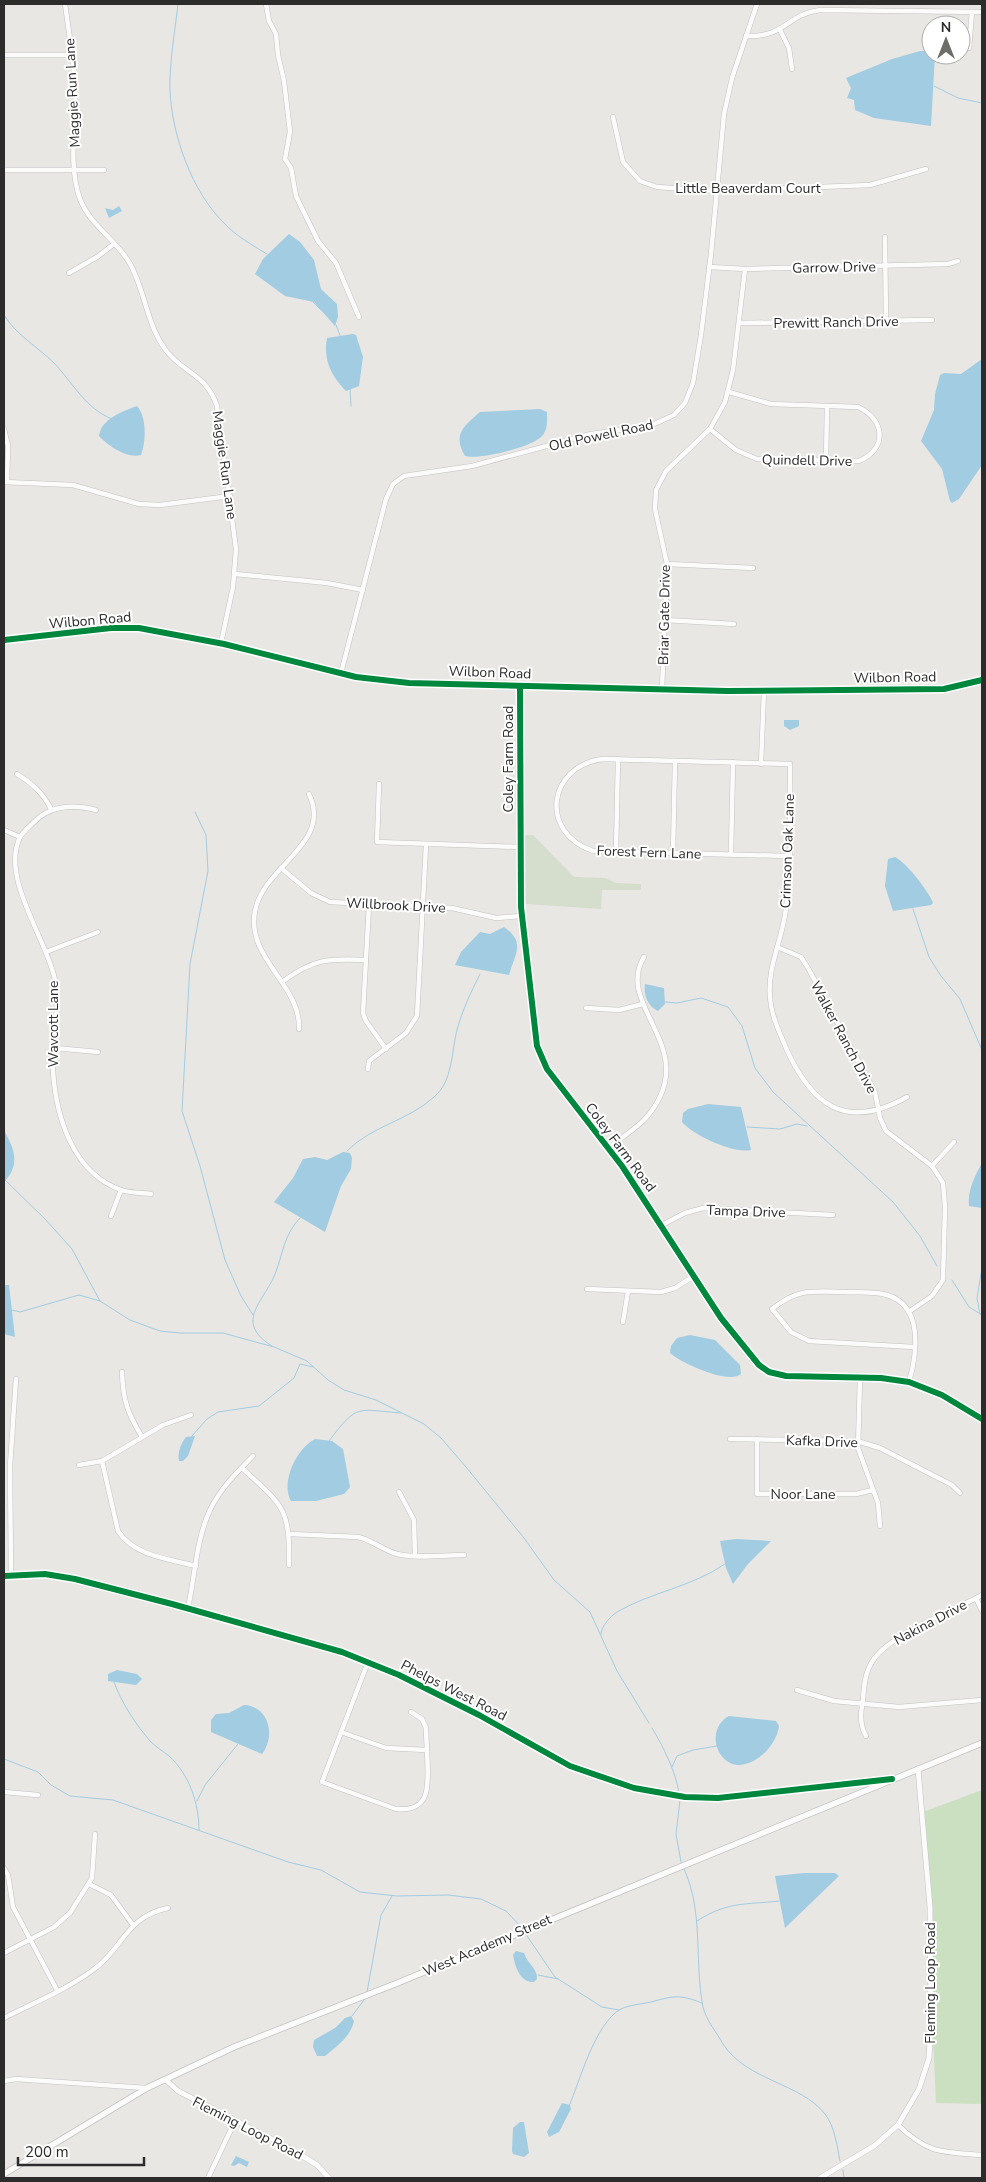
<svg xmlns="http://www.w3.org/2000/svg" width="986" height="2182" font-family="'Nunito Sans',sans-serif">
  <style>
    .green { fill: #cbe0c1 }
    .cemetery { fill: #d5ddcd }
    .water { fill: #a1cce1 }
    .lines { fill: none; stroke-linecap: round; stroke-linejoin: round }
    .stream { stroke: #a1cce1; stroke-width: 1 }
    .minor-casing { stroke: #c2c2c2; stroke-width: 5.5 }
    .tertiary-casing { stroke: #c2c2c2; stroke-width: 6 }
    .secondary-casing { stroke: #c2c2c2; stroke-width: 7 }
    .minor { stroke: #fcfbfb; stroke-width: 4.5 }
    .tertiary { stroke: #fcfbfb; stroke-width: 5 }
    .secondary { stroke: #fcfbfb; stroke-width: 5.5 }
    .cycleway-casing { stroke: #fff; stroke-width: 9 }
    .cycleway { stroke: #00873e; stroke-width: 6 }
    .labels { text-anchor: middle; stroke-width: 4; stroke-linejoin: round; paint-order: stroke }
    .street-label { font-size: 14px; fill: #2c2c2c; stroke: #fff }
  </style>
  <rect width="100%" height="100%" fill="#e9e7e4"/>
  <path class="green" d="M982,1790V2104L936,2103L923,1812Z"/>
  <path class="cemetery" d="M524,835H533L574,877L605,878L616,883L641,884V890H602L601,909L525,904Z"/>
  <g class="water">
    <path d="M920,51H931V55H935L931,126L874,118L855,110L854,100L847,98L851,88L846,78L892,59Z"/>
    <path d="M119,206L122,211L109,218L105,208L113,210Z"/>
    <path d="M289,234L300,242L314,260L321,289L337,304L338,317L335,326L314,302L285,296L255,274L263,259Z"/>
    <path d="M353,334L356,335L363,357L359,386L346,391C331,376 323,359 327,338Z"/>
    <path d="M982,359V465L959,499L952,503L950,501L942,469L921,441L934,410L935,394L940,375L944,373L961,374Z"/>
    <path d="M137,406C147,417 146,442 141,455C128,459 108,446 99,436C101,419 123,411 137,406Z"/>
    <path d="M540,409L547,412C547,420 548,428 543,435C534,447 480,460 465,456C452,434 464,426 480,412Z"/>
    <path d="M784,720H799V726L790,730L784,726Z"/>
    <path d="M895,857C906,862 929,892 933,903L931,905L893,911L885,886L888,859Z"/>
    <path d="M504,927C526,942 515,954 509,975L455,965L461,952L480,932L490,934Z"/>
    <path d="M645,984L664,988L665,1004L658,1011C648,1007 643,994 645,984Z"/>
    <path d="M708,1104L741,1107L751,1150C733,1154 693,1135 682,1122L683,1113L688,1109Z"/>
    <path d="M4,1130C14,1149 21,1164 4,1182Z"/>
    <path d="M343,1152L350,1153L352,1158L351,1169L341,1186L325,1232L274,1202L293,1178L303,1159L315,1157L327,1160Z"/>
    <path d="M982,1163V1208L969,1206C967,1191 975,1175 982,1163Z"/>
    <path d="M4,1285H9L15,1337L4,1334Z"/>
    <path d="M690,1335L715,1340L740,1365L741,1374C729,1385 681,1363 670,1353L671,1346L677,1338Z"/>
    <path d="M195,1436L188,1456L183,1461H179C177,1453 181,1443 186,1437Z"/>
    <path d="M315,1439L332,1441L343,1449L350,1487L344,1494L316,1501H291C280,1482 297,1448 315,1439Z"/>
    <path d="M736,1539L771,1541L748,1564L733,1584L726,1568L720,1541Z"/>
    <path d="M117,1670L137,1674L142,1679L136,1685L108,1681V1674Z"/>
    <path d="M244,1705C269,1706 276,1736 262,1754L211,1732V1720L216,1714L229,1713Z"/>
    <path d="M729,1716L776,1721L779,1726C777,1744 757,1766 737,1765C721,1763 712,1744 717,1730C719,1724 723,1719 729,1716Z"/>
    <path d="M804,1873H835L839,1876L785,1928L775,1876Z"/>
    <path d="M516,1951L524,1953C527,1963 538,1969 537,1979L534,1982C520,1983 515,1966 513,1955Z"/>
    <path d="M351,2016L354,2021C351,2036 337,2046 325,2056H317L313,2047L314,2040L335,2028L345,2018Z"/>
    <path d="M562,2103L570,2105L571,2109L559,2132L549,2137L547,2132Z"/>
    <path d="M520,2122H524L529,2153L524,2157L513,2154L512,2151L513,2128Z"/>
    <path d="M236,2156L249,2162L247,2167L239,2163L234,2166L231,2165Z"/>
  </g>
  <g class="lines">
    <g class="stream">
      <path d="M178,4C175,31 169,64 170,91C172,135 192,192 224,223C236,236 252,245 267,254"/>
      <path d="M934,86L958,98L982,103"/>
      <path d="M313,302L324,313"/>
      <path d="M4,315C17,336 37,346 54,363C73,383 86,409 112,419"/>
      <path d="M336,325L341,338"/>
      <path d="M350,388L351,406"/>
      <path d="M195,812L206,835L208,871L190,964L182,1111L200,1166L225,1260L241,1296L253,1315"/>
      <path d="M913,909L929,957L941,976L960,999L982,1050"/>
      <path d="M665,1002L677,1003L701,998L728,1007L742,1026L755,1068L773,1092L893,1202L920,1236L937,1266"/>
      <path d="M747,1127L780,1129L797,1124L807,1126"/>
      <path d="M347,1151C371,1126 408,1121 434,1097C453,1081 451,1053 457,1030C462,1011 471,992 480,974"/>
      <path d="M4,1179L45,1219L72,1249L100,1301"/>
      <path d="M982,1226V1231"/>
      <path d="M952,1280L969,1307L982,1315"/>
      <path d="M12,1310L20,1312L79,1295L100,1301L130,1320L160,1331L180,1333H223L274,1347L307,1361L328,1380L344,1390L376,1400L424,1424L441,1438L466,1467L524,1538L554,1580L590,1612L617,1671L649,1723"/>
      <path d="M980,1314L977,1298L982,1268"/>
      <path d="M272,1346C233,1322 264,1302 275,1274C283,1254 284,1234 300,1218"/>
      <path d="M192,1436L207,1419L218,1412L259,1406L294,1378L300,1364L313,1367"/>
      <path d="M329,1441C358,1402 358,1410 401,1413"/>
      <path d="M601,1634C602,1625 610,1617 617,1612C651,1592 692,1587 725,1564"/>
      <path d="M114,1682C121,1702 136,1725 151,1742C156,1747 163,1751 169,1756C189,1774 199,1803 199,1830"/>
      <path d="M652,1728C663,1746 676,1772 679,1793"/>
      <path d="M4,1759L38,1772L51,1785L70,1796L113,1800L288,1862L321,1870L360,1892L397,1896L448,1895L481,1899L506,1911L521,1927"/>
      <path d="M672,1767L677,1756L693,1750L717,1746"/>
      <path d="M680,1800L676,1834L681,1862"/>
      <path d="M197,1801L205,1785L238,1744"/>
      <path d="M684,1869C704,1912 694,1961 703,2007C706,2020 717,2033 723,2044C747,2081 801,2083 825,2114C835,2127 837,2146 840,2161"/>
      <path d="M697,1921C728,1901 745,1905 779,1901"/>
      <path d="M525,1933L555,1977L602,2007L619,2010"/>
      <path d="M538,1975L558,1979"/>
      <path d="M367,1992L381,1915L392,1896"/>
      <path d="M352,2016L364,2000"/>
      <path d="M569,2106C580,2081 595,2023 621,2009C629,2005 642,2004 651,2002C673,1996 680,1994 702,2003"/>
      <path d="M843,2170L844,2178"/>
    </g>
    <g class="minor-casing">
      <g id="minor">
        <path d="M65,4C69,33 74,61 75,90C76,125 68,166 80,199C90,225 115,239 129,262C145,289 146,323 165,349C182,373 206,373 217,406L236,549L233,587L221,643"/>
        <path d="M266,4L269,21L276,34L278,55L284,81L290,132L285,159L291,168L296,196L318,241L336,263L359,317"/>
        <path d="M780,30L789,48L792,69"/>
        <path d="M746,36C785,38 787,14 820,10L982,12"/>
        <path d="M969,48L972,12"/>
        <path d="M4,55H72"/>
        <path d="M613,117L623,162L640,181L657,187L716,191L870,185L926,169"/>
        <path d="M4,170H104"/>
        <path d="M885,237L886,321"/>
        <path d="M709,267L745,269L948,264L958,261"/>
        <path d="M69,273L97,257L114,244"/>
        <path d="M740,323L932,320"/>
        <path d="M4,429L8,446L7,482"/>
        <path d="M710,429L736,450L757,459L859,461C888,449 885,419 858,407L771,404L729,392"/>
        <path d="M826,462L827,406"/>
        <path d="M4,482L73,485L139,504L160,505L230,496"/>
        <path d="M667,564L753,568"/>
        <path d="M235,574L327,583L363,590"/>
        <path d="M665,620L734,624"/>
        <path d="M4,640L111,628H139L224,644L356,677L409,683L727,691L944,689L982,680"/>
        <path d="M341,673L386,499L393,484L404,476L472,466L591,434L650,426L674,415L685,403L693,383L701,335L711,254L724,114L732,78L757,4"/>
        <path d="M520,686L521,907L537,1046L547,1069L622,1166L721,1318L759,1365L769,1372L786,1376L881,1378L909,1382L942,1395L982,1419"/>
        <path d="M662,690L667,564L655,509L656,490L666,471L710,429L725,402L733,370L745,269"/>
        <path d="M761,764L764,691"/>
        <path d="M17,774C33,784 43,793 51,809"/>
        <path d="M379,784L377,842L520,847"/>
        <path d="M96,810C72,804 50,805 33,823C29,827 23,832 20,837C0,878 47,939 55,980C61,1010 51,1041 53,1071C56,1117 73,1173 121,1190C130,1193 141,1193 151,1194"/>
        <path d="M4,830L20,837"/>
        <path d="M616,852L618,759"/>
        <path d="M673,853L675,761"/>
        <path d="M731,854L733,762"/>
        <path d="M788,856L593,851C539,833 547,766 603,759L790,764C790,812 792,861 786,908C783,938 767,967 770,997C771,1015 779,1031 786,1048C812,1106 846,1131 907,1097"/>
        <path d="M281,868L311,893L330,902L452,908L496,918L521,916"/>
        <path d="M369,905L363,1013L366,1021L386,1049"/>
        <path d="M777,947L801,957L808,968L875,1092L880,1118L886,1131L932,1166L943,1183L945,1207L943,1280L932,1296L910,1311"/>
        <path d="M46,952L98,932"/>
        <path d="M282,982C313,959 328,958 366,960"/>
        <path d="M586,1008L619,1010L643,1004"/>
        <path d="M299,1029C301,984 246,959 255,911C263,866 333,844 309,794"/>
        <path d="M55,1048L98,1052"/>
        <path d="M368,1069L369,1061L406,1033L417,1016L426,845"/>
        <path d="M608,1148C621,1138 634,1130 645,1119C706,1050 613,1007 644,957"/>
        <path d="M932,1166L954,1142"/>
        <path d="M111,1216L121,1190"/>
        <path d="M662,1225L685,1213L703,1208L833,1215"/>
        <path d="M587,1289L661,1292L675,1288L694,1276"/>
        <path d="M623,1322L628,1291"/>
        <path d="M122,1372C123,1400 127,1412 142,1437"/>
        <path d="M860,1378L858,1448L878,1503L880,1526"/>
        <path d="M909,1382C917,1354 924,1306 887,1295C874,1291 858,1293 845,1292C813,1291 798,1288 772,1309L791,1332L809,1341L914,1347"/>
        <path d="M730,1439L857,1441L880,1448L952,1485L960,1493"/>
        <path d="M757,1439V1494H856L873,1490"/>
        <path d="M102,1461L118,1531C134,1556 169,1559 196,1566"/>
        <path d="M79,1465L102,1461L163,1425L191,1415"/>
        <path d="M242,1468C283,1506 290,1507 289,1565"/>
        <path d="M399,1492L414,1520L415,1556"/>
        <path d="M290,1534L358,1537C372,1540 383,1550 397,1554C418,1559 443,1555 464,1555"/>
        <path d="M11,1575L10,1466L16,1379"/>
        <path d="M4,1576L45,1574L75,1579L172,1604L342,1652L399,1675L479,1715L570,1766L634,1788L685,1797L718,1798L888,1780"/>
        <path d="M976,1598L982,1611"/>
        <path d="M188,1608C195,1576 196,1540 210,1510C220,1489 237,1472 253,1456"/>
        <path d="M368,1662L322,1782L396,1809C407,1810 418,1809 424,1798C431,1785 426,1744 426,1728L422,1719L411,1712"/>
        <path d="M797,1690L834,1701L899,1707L982,1700"/>
        <path d="M341,1732L386,1748L426,1750"/>
        <path d="M866,1736C859,1724 861,1711 863,1699C864,1686 865,1673 872,1662C886,1636 955,1610 982,1595"/>
        <path d="M4,1792L38,1795"/>
        <path d="M4,1868L8,1875L13,1907L57,1990"/>
        <path d="M89,1884L111,1895L133,1925"/>
        <path d="M4,1953L54,1927L70,1913L92,1878L95,1834"/>
        <path d="M4,2018C33,2003 66,1990 93,1970C124,1948 125,1917 168,1908"/>
        <path d="M4,2081L16,2079L146,2088"/>
        <path d="M898,2125C928,2154 942,2152 982,2155"/>
        <path d="M208,2178L235,2121"/>
      </g>
    </g>
    <g class="tertiary-casing">
      <g id="tertiary">
        <path d="M166,2080L178,2091L291,2149L317,2165L329,2178"/>
        <path d="M820,2178L874,2146L898,2125L919,2089L929,2058L931,2021L930,1907L918,1769"/>
      </g>
    </g>
    <g class="secondary-casing">
      <path id="secondary" d="M4,2174L147,2088L234,2047L395,1984L982,1743"/>
    </g>
    <use href="#minor" class="minor"/>
    <use href="#tertiary" class="tertiary"/>
    <use href="#secondary" class="secondary"/>
    <g class="cycleway-casing">
      <g id="cycleway">
        <path d="M4,640L111,628H139L224,644L356,677L409,683L727,691L944,689L982,680"/>
        <path d="M520,686L521,907L537,1046L547,1069L622,1166L721,1318L759,1365L769,1372L786,1376L881,1378L909,1382L942,1395L982,1419"/>
        <path d="M4,1576L45,1574L75,1579L172,1604L342,1652L399,1675L479,1715L570,1766L634,1788L685,1797L718,1798L892,1779"/>
      </g>
    </g>
    <use href="#cycleway" class="cycleway"/>
  </g>
  <g class="labels">
    <g class="street-label">
      <text transform="translate(72 93) rotate(-93)" y="5">Maggie Run Lane</text>
      <text x="748" y="193">Little Beaverdam Court</text>
      <text transform="translate(834 267) rotate(-1)" y="5">Garrow Drive</text>
      <text transform="translate(836 322) rotate(-1)" y="5">Prewitt Ranch Drive</text>
      <text transform="translate(601 435) rotate(-12)" y="5">Old Powell Road</text>
      <text transform="translate(807 460) rotate(1)" y="5">Quindell Drive</text>
      <text transform="translate(225 465) rotate(82)" y="5">Maggie Run Lane</text>
      <text transform="translate(664 615) rotate(-89)" y="5">Briar Gate Drive</text>
      <text transform="translate(90 620) rotate(-5)" y="5">Wilbon Road</text>
      <text transform="translate(490 672) rotate(2)" y="5">Wilbon Road</text>
      <text transform="translate(895 677) rotate(-1)" y="5">Wilbon Road</text>
      <text transform="translate(508 759) rotate(-90)" y="5">Coley Farm Road</text>
      <text transform="translate(787 851) rotate(-88)" y="5">Crimson Oak Lane</text>
      <text transform="translate(649 852) rotate(2)" y="5">Forest Fern Lane</text>
      <text transform="translate(396 905) rotate(3)" y="5">Willbrook Drive</text>
      <text transform="translate(53 1024) rotate(-90)" y="5">Wavcott Lane</text>
      <text transform="translate(844 1037) rotate(62)" y="5">Walker Ranch Drive</text>
      <text transform="translate(621 1147) rotate(53)" y="5">Coley Farm Road</text>
      <text transform="translate(746 1211) rotate(2)" y="5">Tampa Drive</text>
      <text transform="translate(822 1441) rotate(2)" y="5">Kafka Drive</text>
      <text x="803" y="1499">Noor Lane</text>
      <text transform="translate(930 1622) rotate(-28)" y="5">Nakina Drive</text>
      <text transform="translate(454 1690) rotate(27)" y="5">Phelps West Road</text>
      <text transform="translate(487 1945) rotate(-23)" y="5">West Academy Street</text>
      <text transform="translate(930 1983) rotate(-90)" y="5">Fleming Loop Road</text>
      <text transform="translate(248 2128) rotate(27)" y="5">Fleming Loop Road</text>
    </g>
  </g>
  <rect width="986" height="2182" fill="none" stroke="#2c2c2c" stroke-width="10"/>
  <g transform="translate(946 40)"><circle r="24" fill="#ffffff" stroke="#ababab"/>
  <path d="M0-4L9 19L0 12L-9 19Z" fill="#6e6d6c"/>
  <text y="-8" font-size="14" font-weight="bold" text-anchor="middle" fill="#2c2c2c">N</text>
  </g>
  <path d="M18 2157v8h126v-8" fill="none" stroke="#2c2c2c" stroke-width="2.5"/>
  <text x="25" y="2157" font-size="15" fill="#2c2c2c" stroke="#ffffff" stroke-width="4" paint-order="stroke">200 m</text>
</svg>
